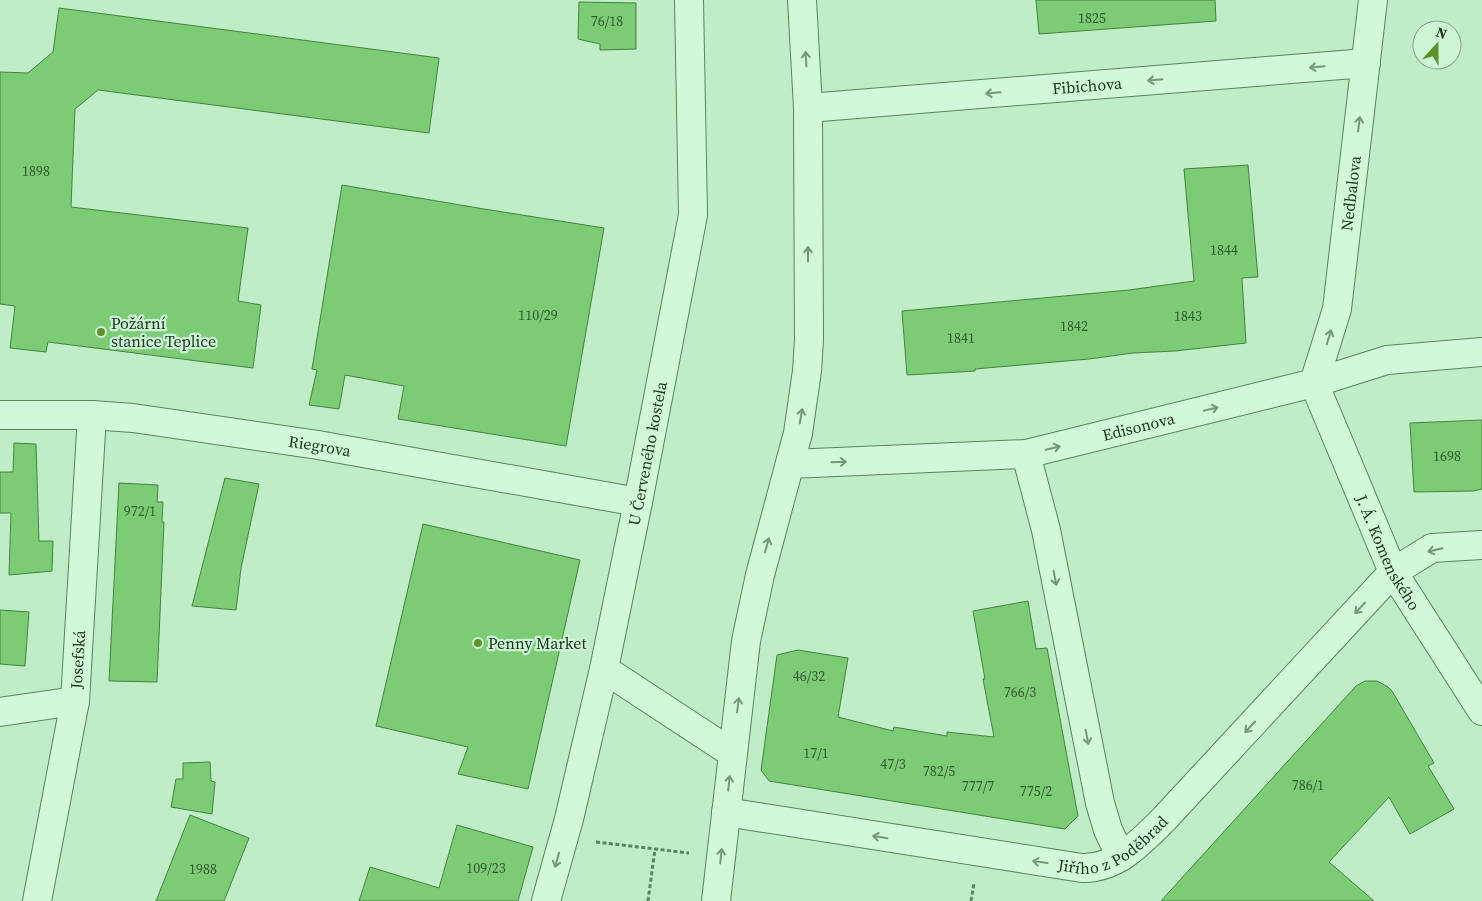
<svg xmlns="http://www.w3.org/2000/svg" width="1482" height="901" font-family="'Source Serif 4',serif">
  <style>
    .building { fill: #7ccb75; stroke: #45843e }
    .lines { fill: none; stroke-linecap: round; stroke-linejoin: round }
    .street-casing { stroke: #588559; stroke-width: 30 }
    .path { stroke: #588559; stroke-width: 3; stroke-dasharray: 4 2.5; stroke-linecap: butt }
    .street { stroke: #d1f8d9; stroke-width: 28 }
    .oneway { stroke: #76967a }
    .poi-dot { fill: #5f9329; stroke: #cef4d6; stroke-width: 2 }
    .labels { text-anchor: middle; stroke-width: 4.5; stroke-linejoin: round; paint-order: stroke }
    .number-label { font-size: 14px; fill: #345a32 }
    .street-label { font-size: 16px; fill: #1c341c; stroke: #cef4d6 }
    .poi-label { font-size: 16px; fill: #1c341c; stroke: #cef4d6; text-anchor: start }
  </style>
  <rect width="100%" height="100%" fill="#bfedc8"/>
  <g class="building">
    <path d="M1036,0H1215L1216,21L1039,34Z"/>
    <path d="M579,2L636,3V49L600,50V44L578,39Z"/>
    <path d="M59,8L439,58L429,133L98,90L75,109L71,207L248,228L238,301L261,305L253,368L48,342L46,352L10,348L15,306L0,304V72L28,73L53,52Z"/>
    <path d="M1248,165L1258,277L1242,278L1246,343L1175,351L1133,353L1089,359L975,369V371L907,375L902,311L1129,290L1194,281L1184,169Z"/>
    <path d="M342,185L484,209L604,228L566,446L398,419L404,386L345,375L339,409L309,405L317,370L312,369Z"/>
    <path d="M1482,420V489L1473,491L1414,492L1410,423Z"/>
    <path d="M14,443L36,444L39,541H53L52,571L9,575L11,513H0V472H13Z"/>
    <path d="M225,478L259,484L241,568L236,610L192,606Z"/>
    <path d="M119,483L158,485L157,502H163L162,522H164L157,682L109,681Z"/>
    <path d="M423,524L580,560L528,789L458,774L468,747L376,726Z"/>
    <path d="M1028,601L1036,649L1047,648L1078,816L1065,829L769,781L761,770L777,655L798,650L848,658L838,717L893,731L894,727L947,736V732L994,737L983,679H985L973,611Z"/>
    <path d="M0,610L29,612L25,666L0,664Z"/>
    <path d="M1365,681H1377L1388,687L1392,691L1434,763L1428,766L1454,809L1410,834L1389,797L1329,862L1374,901H1161L1356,686Z"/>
    <path d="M210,762L211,781L215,782L212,814L171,807L176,779H183V763Z"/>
    <path d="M190,815L249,838L224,901H156Z"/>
    <path d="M457,825L533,847L518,901H359L370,867L439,888Z"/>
  </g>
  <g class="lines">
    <g class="street-casing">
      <g id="street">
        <path id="s1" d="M808,108L1366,63"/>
        <path id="s2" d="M1314,383L1337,309L1373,0"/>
        <path id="s3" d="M1314,383L1393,572L1482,711"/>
        <path id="s4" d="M0,415H92L133,418L318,445L638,502"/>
        <path d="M1026,454L1046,530L1100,803L1108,830L1121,857"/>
        <path id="s5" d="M790,464L1026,454L1314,383L1387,360L1482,352"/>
        <path d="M604,669L732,753"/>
        <path d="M0,712L75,701"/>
        <path id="s6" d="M726,812L1082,868C1117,869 1142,841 1165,818L1393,572L1432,548L1482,545"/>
        <path id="s7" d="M37,901L75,701L92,415"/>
        <path id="s8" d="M546,901L569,819L604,669L638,502L693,215L689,0"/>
        <path d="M716,901L746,641L760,575L798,433L807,371L809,340L808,108L802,0"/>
      </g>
    </g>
    <g class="path">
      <path d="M596,842L689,853"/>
      <path d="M648,901L655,849"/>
      <path d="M971,901L974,883"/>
    </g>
    <use href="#street" class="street"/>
  </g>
  <defs><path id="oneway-shaft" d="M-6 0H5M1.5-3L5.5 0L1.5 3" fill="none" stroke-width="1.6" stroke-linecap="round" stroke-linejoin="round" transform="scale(1.25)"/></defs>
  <g class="oneway">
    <use href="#oneway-shaft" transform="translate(806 59) rotate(-93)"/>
    <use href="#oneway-shaft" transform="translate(1317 67) rotate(175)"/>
    <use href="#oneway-shaft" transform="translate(1155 80) rotate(175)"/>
    <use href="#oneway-shaft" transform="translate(993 93) rotate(175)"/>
    <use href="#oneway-shaft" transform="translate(1359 124) rotate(-83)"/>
    <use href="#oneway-shaft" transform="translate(808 254) rotate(-90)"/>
    <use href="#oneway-shaft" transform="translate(1329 337) rotate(-73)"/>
    <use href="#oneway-shaft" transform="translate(1211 409) rotate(-14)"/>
    <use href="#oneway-shaft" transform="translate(801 416) rotate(-80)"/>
    <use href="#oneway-shaft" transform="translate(1053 448) rotate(-14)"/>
    <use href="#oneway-shaft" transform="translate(839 462) rotate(-2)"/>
    <use href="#oneway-shaft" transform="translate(767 545) rotate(-75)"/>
    <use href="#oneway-shaft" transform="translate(1435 550) rotate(166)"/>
    <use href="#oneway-shaft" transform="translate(1055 578) rotate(79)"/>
    <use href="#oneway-shaft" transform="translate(1360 608) rotate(133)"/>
    <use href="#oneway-shaft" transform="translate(738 705) rotate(-83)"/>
    <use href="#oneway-shaft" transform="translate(1250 727) rotate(133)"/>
    <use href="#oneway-shaft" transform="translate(1087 737) rotate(79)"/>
    <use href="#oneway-shaft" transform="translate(729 783) rotate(-84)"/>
    <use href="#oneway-shaft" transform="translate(880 837) rotate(-171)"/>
    <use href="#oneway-shaft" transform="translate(721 856) rotate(-84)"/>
    <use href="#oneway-shaft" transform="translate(557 860) rotate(106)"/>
    <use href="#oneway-shaft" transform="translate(1040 862) rotate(-172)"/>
  </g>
  <g class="poi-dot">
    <circle cx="101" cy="332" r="5"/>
    <circle cx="478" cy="643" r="5"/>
  </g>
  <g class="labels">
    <g class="number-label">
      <text x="1092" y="23">1825</text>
      <text x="607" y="26">76/18</text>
      <text x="36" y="176">1898</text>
      <text x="1224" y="255">1844</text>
      <text x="538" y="320">110/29</text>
      <text x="1188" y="321">1843</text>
      <text x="1074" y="331">1842</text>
      <text x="961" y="343">1841</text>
      <text x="1447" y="461">1698</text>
      <text x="140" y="516">972/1</text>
      <text x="809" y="681">46/32</text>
      <text x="1020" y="697">766/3</text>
      <text x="816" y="758">17/1</text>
      <text x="893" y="769">47/3</text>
      <text x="939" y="776">782/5</text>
      <text x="1308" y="790">786/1</text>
      <text x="978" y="791">777/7</text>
      <text x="1036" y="796">775/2</text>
      <text x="486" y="873">109/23</text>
      <text x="203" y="874">1988</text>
    </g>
    <g class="street-label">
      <text dy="6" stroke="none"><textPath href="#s1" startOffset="280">Fibichova</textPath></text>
      <text dy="6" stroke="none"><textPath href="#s2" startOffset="194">Nedbalova</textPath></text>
      <text dy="6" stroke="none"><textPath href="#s5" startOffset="352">Edisonova</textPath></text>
      <text dy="6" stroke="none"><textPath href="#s4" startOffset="322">Riegrova</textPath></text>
      <text dy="6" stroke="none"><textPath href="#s8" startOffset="459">U Červeného kostela</textPath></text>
      <text dy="6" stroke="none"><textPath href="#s3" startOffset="185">J. Á. Komenského</textPath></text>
      <text dy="6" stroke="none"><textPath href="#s7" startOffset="245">Josefská</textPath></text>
      <text dy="6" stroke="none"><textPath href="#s6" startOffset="398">Jiřího z Poděbrad</textPath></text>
    </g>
    <g class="poi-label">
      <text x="111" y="329">Požární<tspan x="111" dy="18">stanice Teplice</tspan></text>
      <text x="488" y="649">Penny Market</text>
    </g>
  </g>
  <g transform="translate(1437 45) rotate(21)"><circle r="24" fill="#cef4d6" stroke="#87a78c"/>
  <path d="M0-4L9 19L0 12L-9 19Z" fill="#5f9329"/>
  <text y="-8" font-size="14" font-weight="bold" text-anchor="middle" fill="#1c341c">N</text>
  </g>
</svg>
